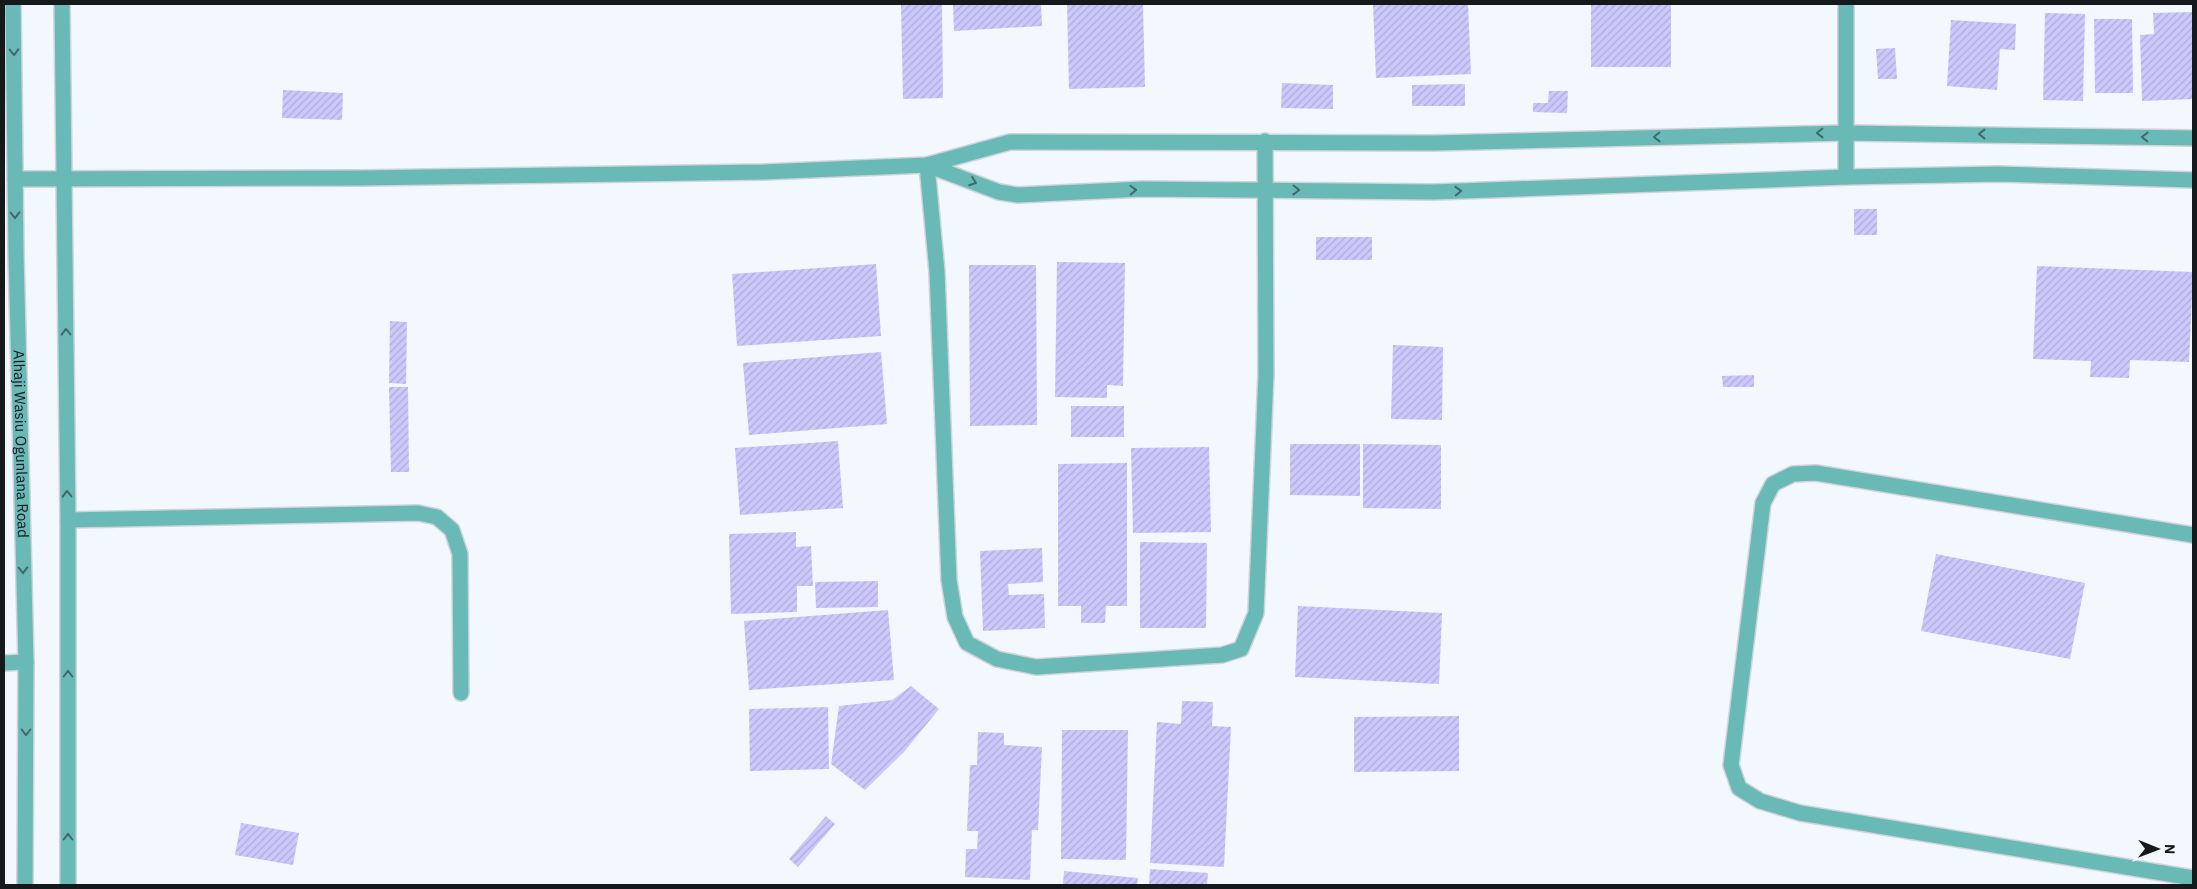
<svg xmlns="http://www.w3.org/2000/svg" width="2197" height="889" font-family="'IBM Plex Sans',sans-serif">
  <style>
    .building { fill: url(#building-hatch) }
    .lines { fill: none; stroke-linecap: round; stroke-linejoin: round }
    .minor-casing { stroke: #cfd4da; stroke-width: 18 }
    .minor { stroke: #69bab7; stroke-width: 15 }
    .oneway { stroke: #406a69 }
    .labels { text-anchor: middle; stroke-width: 4; stroke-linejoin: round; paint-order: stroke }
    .street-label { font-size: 15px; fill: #16191b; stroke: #f2f8fe }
  </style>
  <defs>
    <pattern id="building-hatch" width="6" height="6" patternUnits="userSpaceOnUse" patternTransform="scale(1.25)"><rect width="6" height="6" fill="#cac9fc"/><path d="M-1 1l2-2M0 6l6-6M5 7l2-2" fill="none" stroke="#adacd7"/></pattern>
  </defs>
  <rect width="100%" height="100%" fill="#f2f8fe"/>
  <g class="building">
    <path d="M901,4H942L943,98L903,99Z"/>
    <path d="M953,4H1041L1042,26L954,31Z"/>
    <path d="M1067,4H1143L1145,87L1069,89Z"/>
    <path d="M1373,4H1468L1471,74L1376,78Z"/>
    <rect x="1591" y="4" width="80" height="63"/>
    <path d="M2193,12V99L2142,101L2140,35L2154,34L2153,13Z"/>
    <path d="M2045,13L2085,14L2083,101L2043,100Z"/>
    <path d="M2094,19H2132L2133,93H2095Z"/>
    <path d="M1951,20L2016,24L2015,50L2000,49L1997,90L1947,86Z"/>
    <path d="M1895,48L1897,79H1878L1876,49Z"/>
    <path d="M1282,83L1333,85V109L1281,108Z"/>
    <path d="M1465,84V106H1412V85Z"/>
    <path d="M283,90L343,93L342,120L282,118Z"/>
    <path d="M1549,91H1568L1567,113L1533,112V103H1548Z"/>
    <rect x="1854" y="209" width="23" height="26"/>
    <rect x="1316" y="237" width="56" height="23"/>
    <path d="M1057,262L1125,263L1123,386L1107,385V398L1055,397Z"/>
    <path d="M876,264L881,336L737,346L732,274Z"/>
    <path d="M969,265H1036L1037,425L970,426Z"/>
    <path d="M2037,266L2193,272L2189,362L2130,360L2129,378L2090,377L2091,361L2033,359Z"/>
    <path d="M390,321L407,322L406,384L389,383Z"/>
    <path d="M1393,345L1443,347L1442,420L1391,419Z"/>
    <path d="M881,352L887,424L749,435L743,363Z"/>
    <path d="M1754,375V387H1723L1722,376Z"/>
    <path d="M389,387H408L409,472H391Z"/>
    <rect x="1071" y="406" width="53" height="31"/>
    <path d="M838,441L843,508L740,515L735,448Z"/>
    <path d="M1290,444H1360V496L1290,495Z"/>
    <path d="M1363,444L1441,445V509L1363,508Z"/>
    <path d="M1209,447L1211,532L1133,533L1131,448Z"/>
    <path d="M1127,463V606H1106L1105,623H1081V606H1058V464Z"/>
    <path d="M796,532V547L811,546L813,586H797V612L731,614L729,534Z"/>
    <path d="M1140,542L1207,543L1206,628H1140Z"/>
    <path d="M1042,548L1043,582L1008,584L1009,595L1044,594L1045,628L983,631L980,551Z"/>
    <path d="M1936,554L2085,583L2070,659L1921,631Z"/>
    <path d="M878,581V607L816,608L815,582Z"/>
    <path d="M1298,606L1442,613L1439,684L1295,677Z"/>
    <path d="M888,610L894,680L749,690L744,621Z"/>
    <path d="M911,686L939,709L904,752L865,790L831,764L839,706L892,700Z"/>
    <path d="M1182,701L1213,702L1212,726L1231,727L1224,867L1150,863L1157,722L1181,724Z"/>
    <path d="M828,707L829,769L750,771L749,709Z"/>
    <path d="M1459,716V771L1354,772V717Z"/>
    <path d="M1062,730H1128L1126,860L1061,859Z"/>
    <path d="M978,732L1004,733V745L1042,747L1038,830H1032L1030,880L965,877L966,849H977L978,831H967L970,765H977Z"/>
    <path d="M826,816L835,824L798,867L789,859Z"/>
    <path d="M241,823L299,833L293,865L235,855Z"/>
    <path d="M1150,869L1208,873L1207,885H1149Z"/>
    <path d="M1064,871L1138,878L1137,885H1063Z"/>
  </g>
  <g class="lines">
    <g class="minor-casing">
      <g id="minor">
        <path id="s1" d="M13,4L16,253L26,662L25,885"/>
        <path d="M62,4L68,520V885"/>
        <path d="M927,165L937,272L949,580L955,617L967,643L997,659L1036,667L1222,655L1241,649L1256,613L1266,374L1265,141"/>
        <path d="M927,165L999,192L1018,195L1142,189L1433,192L1846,177L1998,174L2193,180"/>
        <path d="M1846,177V4"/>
        <path d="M15,179L361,178L764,172L927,165L1010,142L1433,143L1845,133L2193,138"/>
        <path d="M68,520L418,513L437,517L452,530L460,554L461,693"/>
        <path d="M2193,535L1816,473L1793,474L1773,484L1763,503L1731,765L1739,788L1760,801L1800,813L2193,878"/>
        <path d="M4,663L26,662"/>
      </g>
    </g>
    <use href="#minor" class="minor"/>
  </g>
  <defs><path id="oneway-chevron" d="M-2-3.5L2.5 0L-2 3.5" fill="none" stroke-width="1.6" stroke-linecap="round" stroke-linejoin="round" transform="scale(1.25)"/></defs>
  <g class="oneway">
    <use href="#oneway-chevron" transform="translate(14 52) rotate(89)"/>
    <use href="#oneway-chevron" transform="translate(1820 133) rotate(179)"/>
    <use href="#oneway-chevron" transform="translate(1982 134) rotate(-180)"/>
    <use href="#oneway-chevron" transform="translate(1657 137) rotate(179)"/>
    <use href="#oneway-chevron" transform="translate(2145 137) rotate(-179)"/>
    <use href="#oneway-chevron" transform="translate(973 182) rotate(20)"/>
    <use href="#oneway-chevron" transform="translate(1133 190) rotate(-2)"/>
    <use href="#oneway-chevron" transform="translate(1296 190) rotate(1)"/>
    <use href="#oneway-chevron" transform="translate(1458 191) rotate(-2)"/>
    <use href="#oneway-chevron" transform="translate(15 215) rotate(89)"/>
    <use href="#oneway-chevron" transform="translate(66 332) rotate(-91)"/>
    <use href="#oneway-chevron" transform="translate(67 494) rotate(-91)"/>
    <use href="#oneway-chevron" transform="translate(23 570) rotate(89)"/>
    <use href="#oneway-chevron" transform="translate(68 674) rotate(-90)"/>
    <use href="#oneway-chevron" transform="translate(26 732) rotate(90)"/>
    <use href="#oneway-chevron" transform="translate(68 837) rotate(-90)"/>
  </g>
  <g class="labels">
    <g class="street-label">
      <text dy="5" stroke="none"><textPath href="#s1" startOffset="440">Alhaji Wasiu Ogunlana Road</textPath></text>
    </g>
  </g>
  <rect width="2197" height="889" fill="none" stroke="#16191b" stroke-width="10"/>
  <g transform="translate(2157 849) rotate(91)" stroke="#f2f8fe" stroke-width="4" paint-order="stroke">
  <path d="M0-4L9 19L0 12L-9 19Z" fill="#16191b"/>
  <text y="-8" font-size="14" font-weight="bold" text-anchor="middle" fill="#16191b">N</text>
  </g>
</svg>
